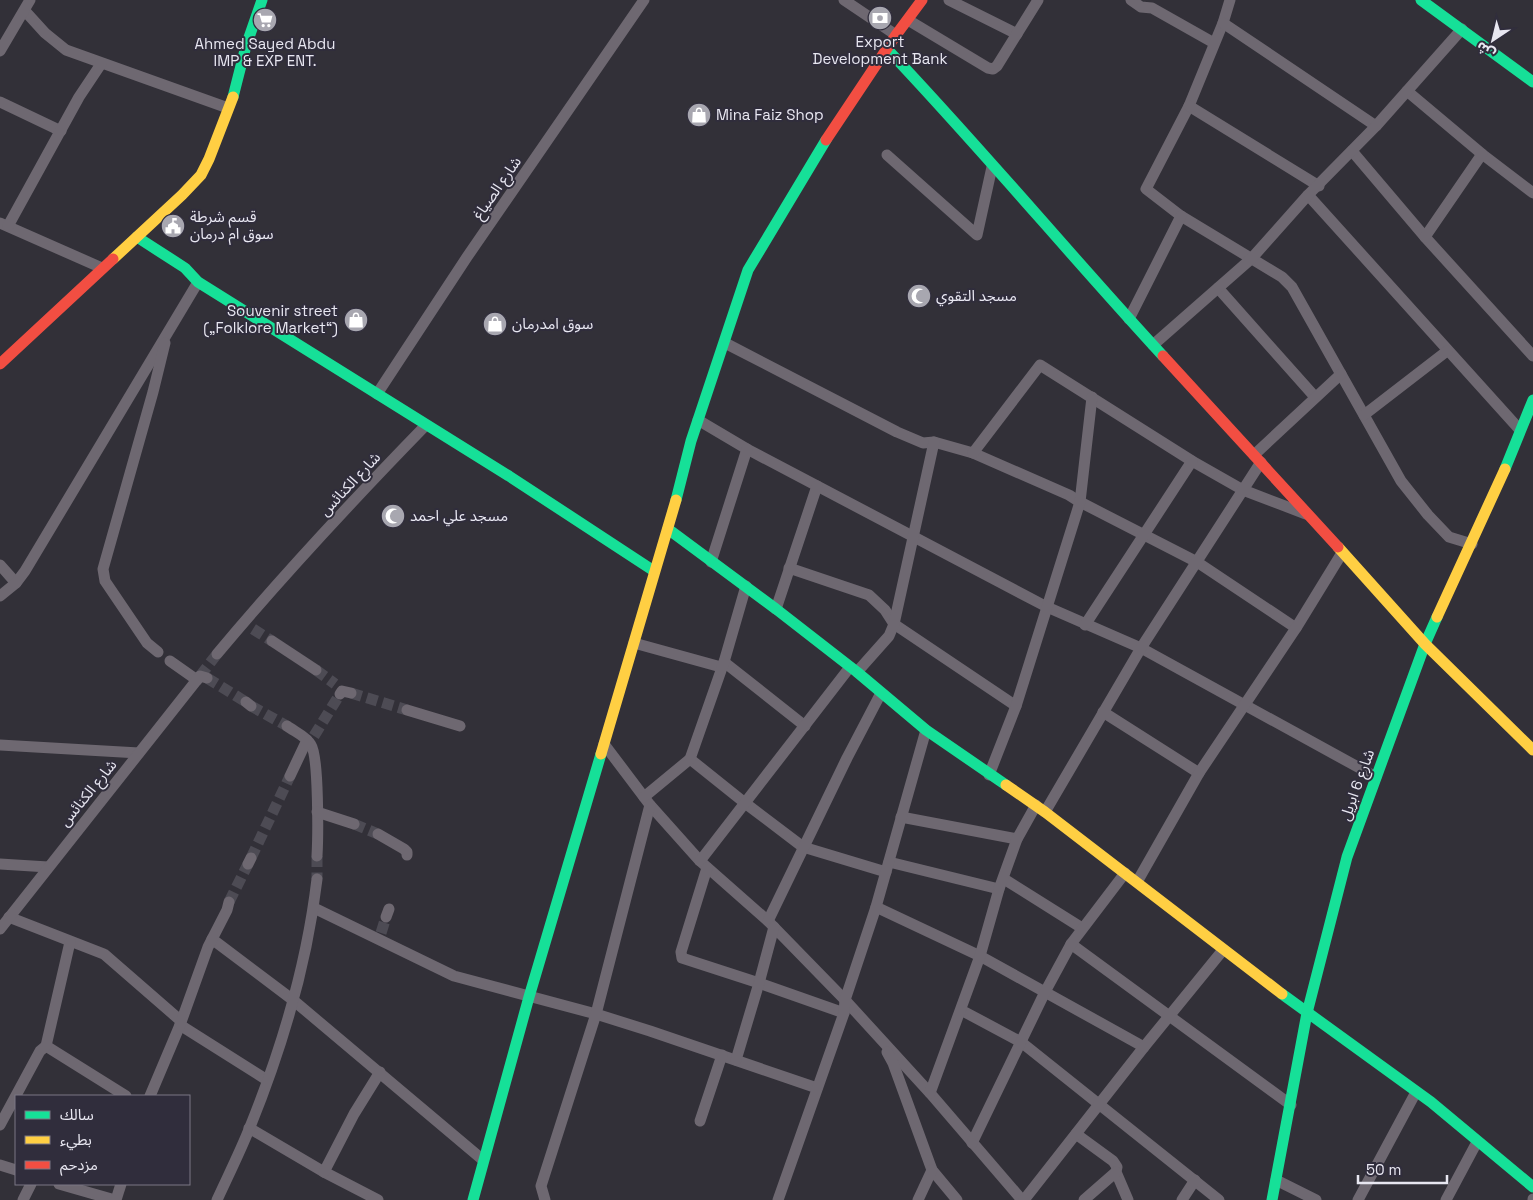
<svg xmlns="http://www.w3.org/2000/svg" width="1533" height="1200" font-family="'Space Grotesk','Noto Sans Arabic',sans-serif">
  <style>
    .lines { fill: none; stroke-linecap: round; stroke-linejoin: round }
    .street-tunnel { stroke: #4d4b54; stroke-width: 11; stroke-dasharray: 11 5.5; stroke-linecap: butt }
    .street { stroke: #6e6871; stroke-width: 11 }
    .fast { stroke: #16e098; stroke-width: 11 }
    .slow { stroke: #ffcf43; stroke-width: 11 }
    .jam { stroke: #f24e42; stroke-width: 11 }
    .labels { text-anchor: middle; stroke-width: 4; stroke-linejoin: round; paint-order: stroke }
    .poi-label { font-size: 15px; fill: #e8e7f1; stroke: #302d3c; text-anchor: start }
    .street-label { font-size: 15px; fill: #e8e7f1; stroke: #302d3c }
  </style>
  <rect width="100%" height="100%" fill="#323038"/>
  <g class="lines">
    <g class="street-tunnel">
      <path d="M253,629L272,641"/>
      <path d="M316,670L335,684"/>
      <path d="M200,676L217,654"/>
      <path d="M207,678L246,702"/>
      <path d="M351,693L407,710"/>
      <path d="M251,706L287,726"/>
      <path d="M314,736L340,694"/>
      <path d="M354,824L378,834"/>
      <path d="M317,856V879"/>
      <path d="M251,858L290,776"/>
      <path d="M229,902L248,864"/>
      <path d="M381,933L386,917"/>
    </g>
    <g class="street">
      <path d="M844,0L896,35"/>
      <path d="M949,0L1017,34"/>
      <path d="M1131,0L1141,7L1152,8L1214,43"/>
      <path d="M1230,0L1223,23L1189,106L1146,189L1181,216L1282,277L1292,287L1401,481L1428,515L1449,537L1472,544"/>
      <path d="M25,11L45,33L66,50L228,108"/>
      <path d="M908,20L988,68L993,69L997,66L1038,0"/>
      <path d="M1223,23L1376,126"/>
      <path d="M0,51L30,0"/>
      <path d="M1407,91L1482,154L1533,193"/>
      <path d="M0,102L61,131"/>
      <path d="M1189,106L1319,186"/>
      <path d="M1352,151L1425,237L1533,356"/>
      <path d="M887,155L977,235L992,167"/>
      <path d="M1308,195L1520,430"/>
      <path d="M0,223L102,268"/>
      <path d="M8,226L79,97L101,64"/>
      <path d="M1425,237L1482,154"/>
      <path d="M1218,288L1315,397"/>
      <path d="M1129,319L1181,216"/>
      <path d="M725,343L897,432L923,443L934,442L973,453L1069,495L1080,502L1197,562L1296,628"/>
      <path d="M1153,345L1252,258L1308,195L1376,126L1462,29"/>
      <path d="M377,394L467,257L644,0"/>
      <path d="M1364,415L1447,351"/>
      <path d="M698,420L747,449L1047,607L1141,648L1376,777"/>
      <path d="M973,453L1040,365L1192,461L1243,490L1306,514"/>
      <path d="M1254,455L1341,374"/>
      <path d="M711,562L747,449"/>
      <path d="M0,565L16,583"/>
      <path d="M789,568L869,595L885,610L894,624L1016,706"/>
      <path d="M0,596L16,583L25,571L198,282"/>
      <path d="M776,609L817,486"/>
      <path d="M1085,625L1192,461"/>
      <path d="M272,641L316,670"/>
      <path d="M634,643L721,667"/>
      <path d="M158,652L147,643L105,581L103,569L153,392L165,343"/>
      <path d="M217,654C283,575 354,499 426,425"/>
      <path d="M170,661L197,680"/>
      <path d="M724,662L805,726"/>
      <path d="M857,672L889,636L894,624L934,442"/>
      <path d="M340,694L342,691L351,693"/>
      <path d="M246,702L251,706"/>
      <path d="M407,710L460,726"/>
      <path d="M1103,712L1199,773"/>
      <path d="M287,726C295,732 306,736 311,745C319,757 318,838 317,856"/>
      <path d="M604,744L650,805L700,861L768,921L845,1000L930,1093L1022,1200"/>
      <path d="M0,745L139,753"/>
      <path d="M690,759L745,803L803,847L886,872"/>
      <path d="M989,775L1016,706L1080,502L1092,397"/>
      <path d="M290,776L307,740"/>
      <path d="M644,797L690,759L724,662L746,586"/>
      <path d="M317,812L354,824"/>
      <path d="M1045,812L1141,648L1261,462"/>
      <path d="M901,817L1017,839"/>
      <path d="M378,834L404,849L407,852V855"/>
      <path d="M700,861L850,667"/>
      <path d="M889,862L999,889"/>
      <path d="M0,864L48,867"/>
      <path d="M248,864L251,858"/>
      <path d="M707,868L681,952L682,958L759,983L844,1013"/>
      <path d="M1004,879L1082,928"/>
      <path d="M1137,882L1199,773L1296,628L1342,553"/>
      <path d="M876,907L980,956L1144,1047"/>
      <path d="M314,908L454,976L596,1014L650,1031L817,1088"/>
      <path d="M9,917L104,954L181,1021"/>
      <path d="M386,917L389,909"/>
      <path d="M768,921L847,758L881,693"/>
      <path d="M0,929L200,676L207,678"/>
      <path d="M212,939L293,1000L483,1160"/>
      <path d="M1071,944L1291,1105"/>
      <path d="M961,1010L1021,1042L1219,1200"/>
      <path d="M180,1025L267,1080"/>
      <path d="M46,1046L126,1096"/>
      <path d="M887,1052L893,1063L932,1170L957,1200"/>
      <path d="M736,1060L759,983L774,927"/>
      <path d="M930,1093L980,956L999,889L1017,839L1036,805"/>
      <path d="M150,1096L180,1025L208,947L227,910L229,902"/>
      <path d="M700,1121L722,1055"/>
      <path d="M0,1125L40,1051L46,1046L70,942"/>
      <path d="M249,1128L324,1172L378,1200"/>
      <path d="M1076,1134L1113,1161L1117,1167L1116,1172L1128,1200"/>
      <path d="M972,1143L1045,992L1071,944L1125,873"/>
      <path d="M0,1165L16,1170"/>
      <path d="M324,1172L354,1114L380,1072"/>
      <path d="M1276,1180L1316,1200"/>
      <path d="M59,1184L115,1200"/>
      <path d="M23,1200L31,1184"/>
      <path d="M116,1200L121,1184"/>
      <path d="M217,1200C228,1176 240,1152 250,1127C282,1048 307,964 317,879"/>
      <path d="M545,1200L541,1186L596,1014L650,805"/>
      <path d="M778,1200L844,1013L845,1000L876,907L926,730"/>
      <path d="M918,1200L932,1170"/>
      <path d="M1024,1200L1144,1047L1223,950"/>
      <path d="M1084,1200L1116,1172"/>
      <path d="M1182,1200L1195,1180"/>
      <path d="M1358,1200L1416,1092"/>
      <path d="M1446,1200L1477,1142"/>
      <path d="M1533,1200V1199"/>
    </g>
    <g class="fast">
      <path d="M1421,0L1533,82"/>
      <path d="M887,49C982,149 1070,255 1163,356"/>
      <path d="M233,97L246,46L262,0"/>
      <path d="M137,237L185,268L198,282L509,476L654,571"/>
      <path d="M1505,469L1533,400"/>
      <path d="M676,500L691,441L748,270L826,140"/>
      <path d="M668,529L776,609L857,672L926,730L1006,785"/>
      <path d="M1282,994L1431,1102L1533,1187"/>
      <path d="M473,1200L529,997L601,754"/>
      <path d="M1272,1200L1307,1013L1347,857L1425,644L1437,617"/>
    </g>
    <g class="slow">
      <path d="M113,259L182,195L201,175L209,159L233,97"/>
      <path d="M1338,547L1425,644L1533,750"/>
      <path d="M1437,617L1505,469"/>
      <path d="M601,754L676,500"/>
      <path d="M1006,785L1045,812L1282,994"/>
    </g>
    <g class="jam">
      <path d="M826,140L896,35L922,0"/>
      <path d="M1163,356L1338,547"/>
      <path d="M0,364L113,259"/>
    </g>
  </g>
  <defs>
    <g id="bank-disc" transform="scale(1.25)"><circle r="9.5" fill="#a8a7b0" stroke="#302d3c"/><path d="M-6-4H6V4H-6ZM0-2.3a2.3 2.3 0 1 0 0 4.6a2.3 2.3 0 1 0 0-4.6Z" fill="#fff"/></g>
    <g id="supermarket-disc" transform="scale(1.25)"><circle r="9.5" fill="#a8a7b0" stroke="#302d3c"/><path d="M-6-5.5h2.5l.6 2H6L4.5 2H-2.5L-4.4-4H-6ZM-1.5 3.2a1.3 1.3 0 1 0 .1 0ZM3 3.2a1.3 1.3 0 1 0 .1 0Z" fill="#fff"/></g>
    <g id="shop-disc" transform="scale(1.25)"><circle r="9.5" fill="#a8a7b0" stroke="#302d3c"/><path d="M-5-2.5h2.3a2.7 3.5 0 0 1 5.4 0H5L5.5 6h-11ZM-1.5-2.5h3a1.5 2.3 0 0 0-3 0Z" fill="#fff"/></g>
    <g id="civic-disc" transform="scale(1.25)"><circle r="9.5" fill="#a8a7b0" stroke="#302d3c"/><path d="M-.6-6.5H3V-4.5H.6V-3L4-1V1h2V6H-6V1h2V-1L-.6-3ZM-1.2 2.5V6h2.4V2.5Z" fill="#fff"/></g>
    <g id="mosque-disc" transform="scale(1.25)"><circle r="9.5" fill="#a8a7b0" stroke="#302d3c"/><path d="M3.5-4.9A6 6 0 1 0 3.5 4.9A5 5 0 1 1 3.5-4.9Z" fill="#fff"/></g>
  </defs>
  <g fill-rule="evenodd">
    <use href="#bank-disc" x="880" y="18"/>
    <use href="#supermarket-disc" x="265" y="20"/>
    <use href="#shop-disc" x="699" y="115"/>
    <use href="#civic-disc" x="173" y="226"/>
    <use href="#mosque-disc" x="919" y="296"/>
    <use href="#shop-disc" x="356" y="320"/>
    <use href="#shop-disc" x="495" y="324"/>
    <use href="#mosque-disc" x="393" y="516"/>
  </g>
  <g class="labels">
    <g class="poi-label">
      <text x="880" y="47" text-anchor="middle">Export<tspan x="880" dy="17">Development Bank</tspan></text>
      <text x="265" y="49" text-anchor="middle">Ahmed Sayed Abdu<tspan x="265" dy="17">IMP &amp; EXP ENT.</tspan></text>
      <text x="716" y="120">Mina Faiz Shop</text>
      <text x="190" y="222">قسم شرطة<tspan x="190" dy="17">سوق ام درمان</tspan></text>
      <text x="936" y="301">مسجد التقوي</text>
      <text x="338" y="316" text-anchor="end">Souvenir street<tspan x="338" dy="17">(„Folklore Market“)</tspan></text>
      <text x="512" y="329">سوق امدرمان</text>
      <text x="410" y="521">مسجد علي احمد</text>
    </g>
    <g class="street-label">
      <text transform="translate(497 188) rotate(-55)" y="5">شارع الصياغ</text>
      <text transform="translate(350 484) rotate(-47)" y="5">شارع الكنائس</text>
      <text transform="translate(1357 785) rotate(-70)" y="5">شارع 6 ابريل</text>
      <text transform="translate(88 793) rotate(-51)" y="5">شارع الكنائس</text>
    </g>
  </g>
  <rect x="15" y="1095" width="175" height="90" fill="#302d3c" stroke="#7a7784"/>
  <rect x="25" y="1111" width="25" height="8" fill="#16e098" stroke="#7a7784"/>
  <text x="60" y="1120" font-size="15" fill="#e8e7f1">سالك</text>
  <rect x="25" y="1136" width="25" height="8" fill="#ffcf43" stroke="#7a7784"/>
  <text x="60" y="1145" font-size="15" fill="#e8e7f1">بطيء</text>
  <rect x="25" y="1161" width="25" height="8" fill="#f24e42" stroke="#7a7784"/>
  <text x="60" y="1170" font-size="15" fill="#e8e7f1">مزدحم</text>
  <g transform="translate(1493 40) rotate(215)" stroke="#302d3c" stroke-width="4" paint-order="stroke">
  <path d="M0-4L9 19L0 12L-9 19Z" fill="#e8e7f1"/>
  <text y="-8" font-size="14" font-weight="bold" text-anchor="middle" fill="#e8e7f1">ش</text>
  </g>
  <path d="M1358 1175v8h89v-8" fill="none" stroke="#e8e7f1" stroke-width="2.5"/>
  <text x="1366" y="1175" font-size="15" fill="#e8e7f1" stroke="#302d3c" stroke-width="4" paint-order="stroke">50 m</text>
</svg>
